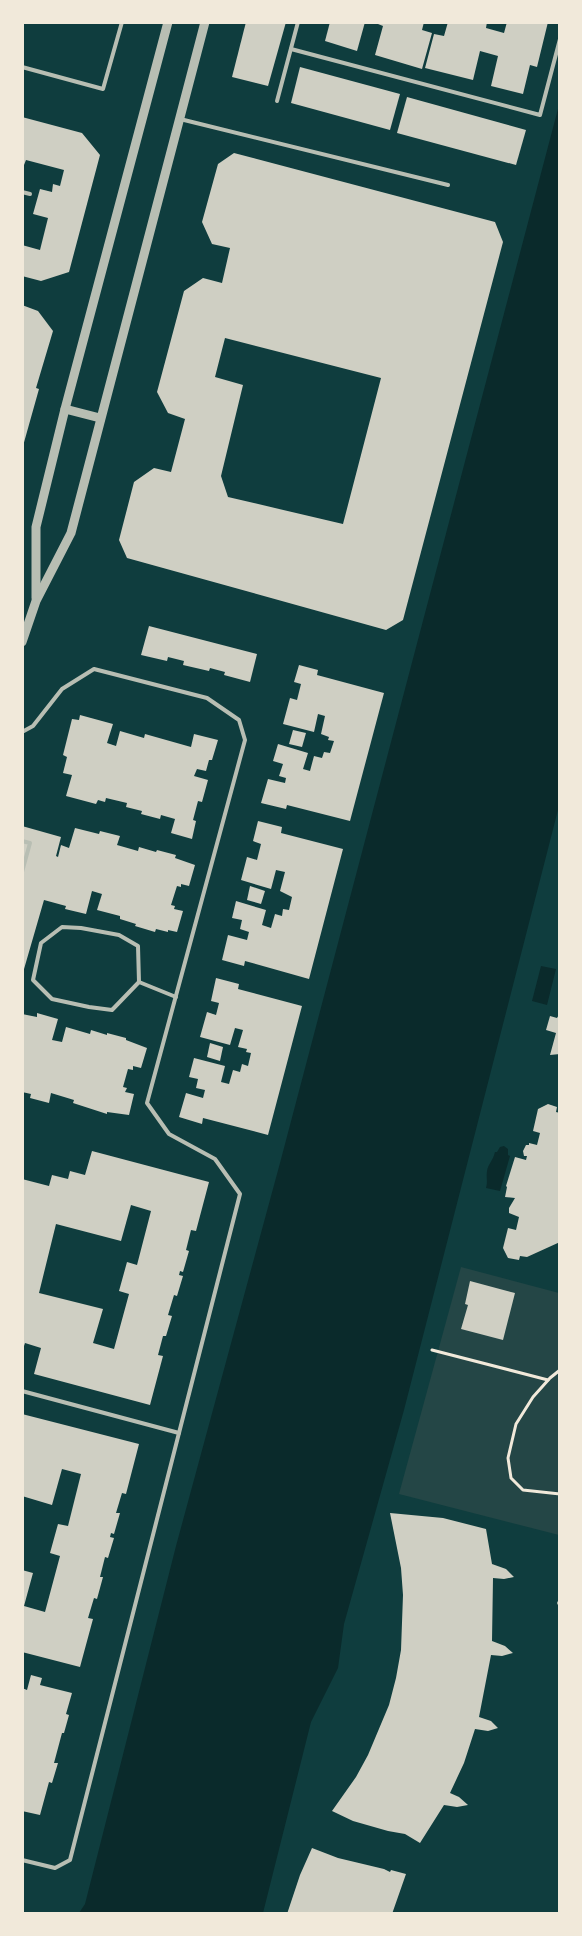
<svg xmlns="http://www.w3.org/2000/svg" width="582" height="1936" font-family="Signika,sans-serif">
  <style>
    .green { fill: #244646 }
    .water { fill: #0a2a2b }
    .building { fill: #cfcfc3; fill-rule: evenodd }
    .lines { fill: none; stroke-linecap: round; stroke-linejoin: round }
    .path { stroke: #f1e9da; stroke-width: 3 }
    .service { stroke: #b8beb3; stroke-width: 4 }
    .tertiary { stroke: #b8beb3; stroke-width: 9 }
  </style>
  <rect width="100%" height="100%" fill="#0f3d3e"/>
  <path class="green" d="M461,1267L559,1293V1535L399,1494Z"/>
  <g class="water">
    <path d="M559,105V806L404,1410L344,1624L338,1668L311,1722L263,1913H79L85,1904L176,1546L280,1163Z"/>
    <path d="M541,966L556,969L547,1005L532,1001Z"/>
    <path d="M504,1146L508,1149V1155L510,1156L500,1191L486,1188C488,1182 486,1178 487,1171C488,1164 493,1161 495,1152H497L500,1147Z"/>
  </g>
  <g class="building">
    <path d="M246,22H286L268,86L232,77Z"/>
    <path d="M330,22H365L357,51L325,41Z"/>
    <path d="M373,22H424L422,30L432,33L422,69L375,55L383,26Z"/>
    <path d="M448,22H487L486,28L504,33L507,22H548L537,67L530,65L523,94L491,86L498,56L480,51L473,80L425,68L434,34L444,36Z"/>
    <path d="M300,67L400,94L390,130L291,103Z"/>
    <path d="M407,97L526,130L516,165L397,133Z"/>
    <path d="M22,117L82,133L100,155L69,272L41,281L22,276V245L40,250L48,218L33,214L40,189L52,192L53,184L60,186L64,170L26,160L22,170Z"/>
    <path d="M234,153L495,222L503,242L403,620L386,630L127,558L119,540L134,482L154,468L171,472L185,419L168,413L157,392L184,291L203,278L222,283L230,248L212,244L202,222L218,164ZM225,338L381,378L343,524L228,497L221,476L243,385L215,377Z"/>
    <path d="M22,305L38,311L53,331L36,388L39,389L23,446Z"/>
    <path d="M149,626L257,654L250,682L224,675L225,672L210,668L209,671L183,665L184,661L168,657L167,661L141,655Z"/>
    <path d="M299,665L318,670L317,675L384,693L350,821L287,805L286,809L261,803L268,779L285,783L286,778L279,776L283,764L273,761L278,744L308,753L303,769L310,771L314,756L322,758L324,752L330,753L334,741L328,740L329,737L321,734L325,716L318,714L314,732L283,724L290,698L297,700L301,684L294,682Z"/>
    <path d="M80,715L113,724L107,743L116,746L120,731L144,738L145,734L191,747L194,734L218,740L212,760H209L206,771L197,769L194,776L208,780L202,802L198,801L193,820L196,821L192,839L171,833L175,819L161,815L160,819L141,814L142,811L126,807L127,803L106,798L105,802L98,800L96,804L66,796L72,775L63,773L67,757L63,755L72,719L79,720Z"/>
    <path d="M293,730L306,733L302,747L289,744Z"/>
    <path d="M258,821L282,827L281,833L343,849L309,979L245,961L244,966L222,960L228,935L247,940L249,932L240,929L242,920L232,918L236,901L266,910L262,925L271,928L275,914L282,916L283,909L289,910L292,897L280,891L285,872L276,870L271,889L241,880L247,857L257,860L261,844L253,841Z"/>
    <path d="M22,826L61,837L56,856L58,857L61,845L69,848L75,828L99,834L100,831L120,836L117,845L138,851L139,847L156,852L157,850L176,855L175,858L195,865L189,886L181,884V887L177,886L171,905L175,906L174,909L183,911L177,932L168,930V932L156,929L155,932L135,926L136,924L120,919V916L97,910L102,894L92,891L86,914L65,909L66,906L44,900L22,976Z"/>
    <path d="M250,886L265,891L261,904L247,900Z"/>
    <path d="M216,978L239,984L238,989L302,1006L268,1135L203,1118L202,1124L179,1117L186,1093L203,1098L205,1090L196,1088L198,1079L189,1077L194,1058L225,1066L221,1082L229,1084L233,1070L240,1072L242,1064L248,1066L251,1053L246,1052L247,1049L238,1047L243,1030L235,1028L230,1045L200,1037L207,1012L216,1015L219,1003L211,1001Z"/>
    <path d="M37,1013L58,1019L52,1040L62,1042L66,1027L90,1034L91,1030L107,1035V1033L126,1038V1040L147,1048L141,1068L133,1066V1070L128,1069L123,1087L127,1088L125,1092L134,1094L129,1115L107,1112V1114L73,1103L74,1100L51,1093L49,1103L30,1098L31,1094L22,1092V1014L37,1017Z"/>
    <path d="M560,1013V1054L550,1055L556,1033L546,1030L550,1016L557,1018Z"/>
    <path d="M210,1043L223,1047L220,1061L207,1057Z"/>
    <path d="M548,1104L557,1107L556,1112L560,1113V1242L527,1257L520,1256L519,1260L508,1258L503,1248L508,1228L516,1230L519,1217L509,1213V1208L515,1198L505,1197L507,1187L506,1186L515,1157L526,1160L527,1156H524L523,1151L526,1145H529V1143L537,1145L540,1133L533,1131L538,1109Z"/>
    <path d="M92,1151L209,1182L196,1231L191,1230L186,1250L189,1251L183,1272L180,1271L179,1275L183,1276L177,1296L174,1295L168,1315L172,1316L166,1336H163L158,1355L163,1356L150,1405L34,1374L41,1348L25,1343L22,1352V1179L49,1186L52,1175L68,1179L70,1171L85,1175ZM131,1205L151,1211L137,1265L127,1262L119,1291L129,1294L114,1349L93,1343L103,1309L39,1293L56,1224L121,1241Z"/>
    <path d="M470,1281L515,1293L503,1340L461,1329L468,1305L465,1304Z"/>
    <path d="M22,1414L139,1444L126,1494L122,1493L116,1513H120L114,1534L111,1533L110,1537L114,1538L108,1558L105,1557L100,1577H103L97,1599L94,1598L88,1618L93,1619L80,1667L22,1652V1570L33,1573L24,1606L45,1612L60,1556L50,1553L58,1524L68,1526L81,1474L62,1469L52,1505L22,1496Z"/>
    <path d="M390,1513L443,1518L486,1529L492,1564L506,1569L514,1577L504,1579L493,1578L492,1641L505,1646L513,1653L502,1656L491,1655L479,1717L491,1721L498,1728L488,1731L475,1729L464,1763L450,1793L459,1797L468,1805L457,1807L444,1805L420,1843L405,1834L388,1831L353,1821L332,1811L356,1777L368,1755L389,1705L396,1678L401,1650L403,1595L401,1568Z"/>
    <path d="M31,1675L42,1678L40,1685L72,1693L66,1714L69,1715L64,1733H62L54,1763H58L52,1783L49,1782L40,1815L22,1811V1688L27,1690Z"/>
    <path d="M312,1848L338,1858L384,1869L390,1872L391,1870L406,1874L392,1914H287L300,1875Z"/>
  </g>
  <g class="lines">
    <g class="path">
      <path d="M432,1350L548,1380"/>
      <path d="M560,1370L550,1378L533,1397L516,1424L508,1458L511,1478L523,1490L560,1494"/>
    </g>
    <g class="service">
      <path d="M291,49L540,115L560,39"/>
      <path d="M22,67L103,89L122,22"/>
      <path d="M277,101L298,22"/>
      <path d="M180,119L448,185"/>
      <path d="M22,192L30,194"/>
      <path d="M22,732L33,726L62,689L94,669L207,698L239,720L245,740L147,1103L169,1134L215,1159L240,1194L70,1860L55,1868L22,1860"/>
      <path d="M22,841L30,843L22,872"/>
      <path d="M139,982L112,1010L89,1007L52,999L33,980L41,943L62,927L81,928L119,935L138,946L139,982L176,997"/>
      <path d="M22,1391L179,1433"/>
      <path d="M559,1603H560"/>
    </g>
    <g class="tertiary">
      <path d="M65,409L100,418"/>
      <path d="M36,598V527L65,409L168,22"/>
      <path d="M22,642L36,601L71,533L205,22"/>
    </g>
  </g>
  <rect width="582" height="1936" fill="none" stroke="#f1e9da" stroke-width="48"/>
</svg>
